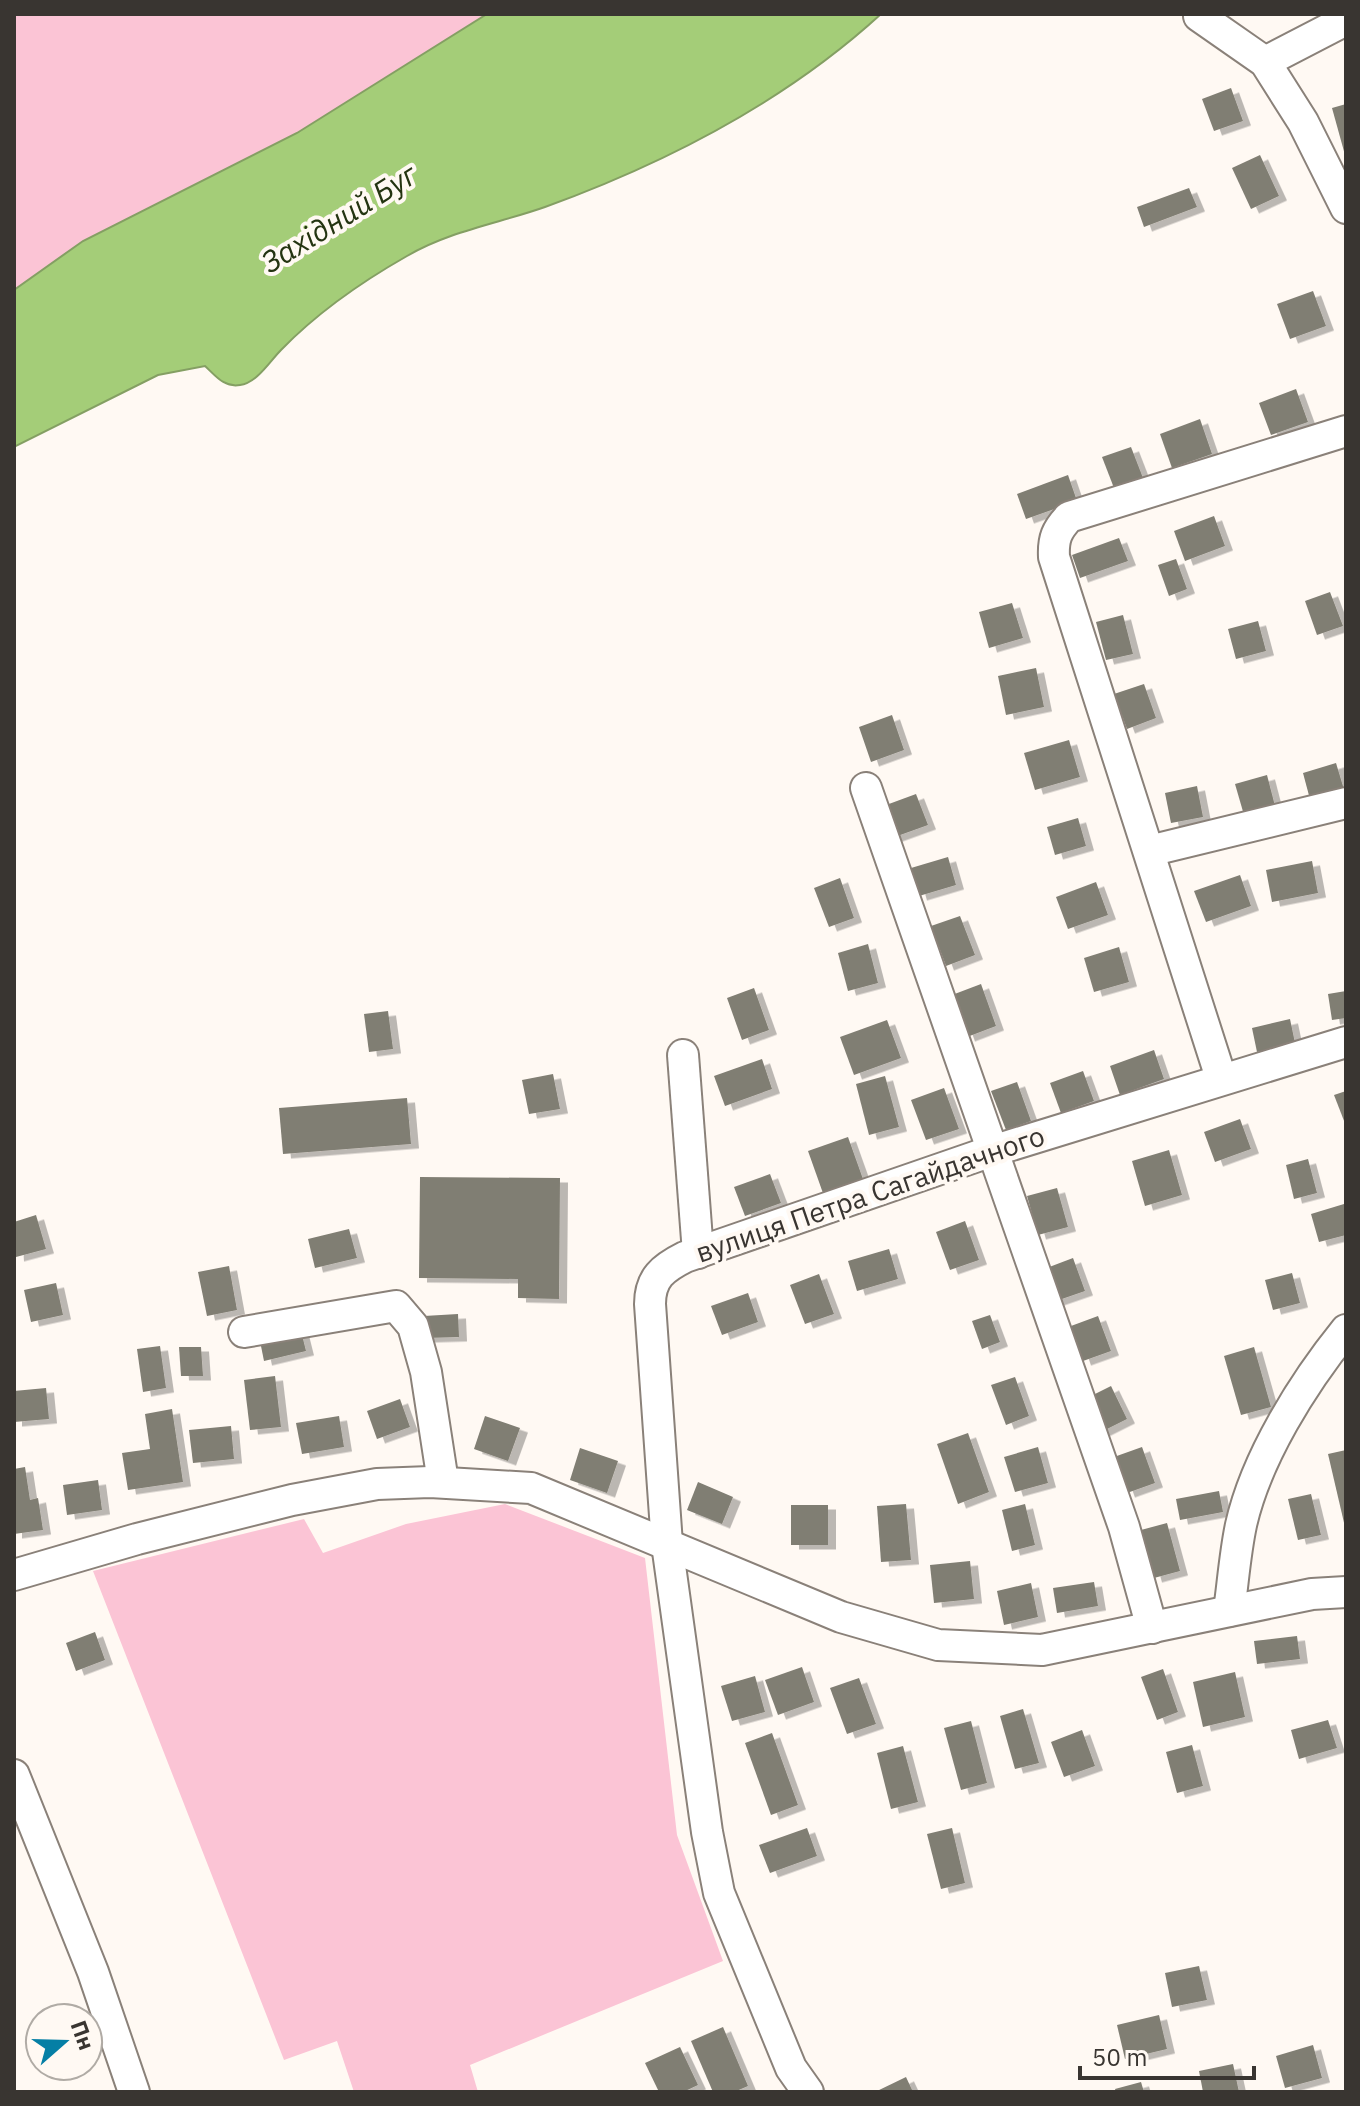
<svg xmlns="http://www.w3.org/2000/svg" width="1360" height="2106" font-family="'IBM Plex Sans',sans-serif">
  <style>
    .green { fill: #fbc4d5 }
    .water { fill: #a4cd78; stroke: #849f63; stroke-width: 2 }
    .building { fill: #807e73; filter: url(#shadow) }
    .lines { fill: none; stroke-linecap: round; stroke-linejoin: round }
    .minor-casing { stroke: #8a8179; stroke-width: 34 }
    .minor { stroke: #fff; stroke-width: 30 }
    .labels { text-anchor: middle; stroke-width: 8; stroke-linejoin: round; paint-order: stroke }
    .street-label { font-size: 28px; fill: #393531; stroke: #fff9f3 }
    .water-label { font-size: 30px; font-style: italic; fill: #243411; stroke: #fff9f3 }
  </style>
  <defs>
    <filter id="shadow"><feDropShadow dx="8" dy="4.5" stdDeviation="0" flood-color="#0004"/></filter>
  </defs>
  <rect width="100%" height="100%" fill="#fff9f3"/>
  <g class="green">
    <path d="M14,14H587L14,375Z"/>
    <path d="M505,1504L645,1558L677,1835L723,1961L470,2065L478,2092H354L337,2041L284,2060L93,1571L304,1519L323,1553L406,1524Z"/>
  </g>
  <path class="water" d="M487,14H881C786,101 666,163 545,207C500,223 449,231 407,256C363,281 317,313 281,350C270,361 257,383 240,385C224,388 215,375 205,366L158,375L14,447V290L83,241L297,133Z"/>
  <g class="building">
    <path d="M1231,88L1243,121L1214,131L1202,99Z"/>
    <path d="M1346,104V155H1345L1332,108Z"/>
    <path d="M1260,155L1279,196L1251,209L1232,168Z"/>
    <path d="M1189,188L1197,207L1144,227L1137,207Z"/>
    <path d="M1313,291L1326,326L1290,339L1277,304Z"/>
    <path d="M1296,389L1308,422L1271,435L1259,403Z"/>
    <path d="M1200,419L1212,454L1172,468L1160,434Z"/>
    <path d="M1131,447L1143,478L1114,488L1102,457Z"/>
    <path d="M1068,475L1077,501L1026,519L1017,494Z"/>
    <path d="M1214,516L1225,546L1185,561L1174,531Z"/>
    <path d="M1119,538L1128,561L1080,578L1072,555Z"/>
    <path d="M1176,559L1187,589L1169,596L1158,565Z"/>
    <path d="M1330,592L1343,626L1317,635L1305,601Z"/>
    <path d="M1012,603L1023,638L989,648L979,612Z"/>
    <path d="M1123,615L1133,654L1106,660L1096,622Z"/>
    <path d="M1258,621L1266,651L1236,659L1228,629Z"/>
    <path d="M1036,668L1044,707L1006,715L998,676Z"/>
    <path d="M1144,684L1156,718L1127,729L1114,694Z"/>
    <path d="M892,715L904,750L871,762L859,727Z"/>
    <path d="M1069,740L1080,777L1035,790L1024,753Z"/>
    <path d="M1336,763L1345,793L1311,803L1303,773Z"/>
    <path d="M1267,775L1275,806L1244,815L1235,784Z"/>
    <path d="M1197,786L1203,817L1171,823L1165,793Z"/>
    <path d="M916,794L928,825L889,839L878,808Z"/>
    <path d="M1078,818L1086,846L1055,855L1047,827Z"/>
    <path d="M948,857L956,885L919,896L911,868Z"/>
    <path d="M1312,861L1318,893L1272,902L1266,870Z"/>
    <path d="M1240,875L1251,906L1206,922L1194,891Z"/>
    <path d="M840,878L854,918L829,927L814,888Z"/>
    <path d="M1096,882L1108,915L1068,929L1056,897Z"/>
    <path d="M960,916L975,955L946,966L931,926Z"/>
    <path d="M868,944L878,983L848,991L838,953Z"/>
    <path d="M1119,947L1129,982L1094,992L1084,958Z"/>
    <path d="M981,984L996,1026L967,1037L952,995Z"/>
    <path d="M754,988L769,1030L742,1040L727,998Z"/>
    <path d="M1346,991V1018L1332,1020L1328,994Z"/>
    <path d="M388,1011L393,1049L369,1052L364,1014Z"/>
    <path d="M1290,1019L1295,1043L1257,1052L1252,1028Z"/>
    <path d="M887,1020L901,1058L854,1075L840,1037Z"/>
    <path d="M1154,1050L1164,1079L1120,1095L1110,1066Z"/>
    <path d="M762,1059L772,1089L725,1106L714,1076Z"/>
    <path d="M1083,1071L1094,1101L1061,1113L1050,1083Z"/>
    <path d="M553,1074L560,1109L529,1114L522,1080Z"/>
    <path d="M885,1076L899,1127L869,1135L856,1084Z"/>
    <path d="M1017,1082L1031,1121L1006,1130L991,1091Z"/>
    <path d="M944,1088L959,1129L926,1140L911,1100Z"/>
    <path d="M1346,1091V1126L1334,1095Z"/>
    <path d="M407,1098L411,1144L283,1154L279,1108Z"/>
    <path d="M1240,1119L1251,1149L1215,1162L1204,1132Z"/>
    <path d="M848,1137L864,1182L824,1196L808,1151Z"/>
    <path d="M1169,1150L1182,1195L1145,1206L1132,1161Z"/>
    <path d="M1308,1159L1317,1193L1294,1199L1286,1165Z"/>
    <path d="M770,1174L781,1203L745,1216L734,1187Z"/>
    <path d="M420,1177L560,1178L559,1299L518,1298V1279L419,1278Z"/>
    <path d="M1057,1188L1068,1227L1038,1235L1027,1196Z"/>
    <path d="M1344,1204L1346,1235L1319,1242L1311,1214Z"/>
    <path d="M36,1215L46,1249L16,1257L14,1222Z"/>
    <path d="M965,1221L979,1260L950,1270L936,1232Z"/>
    <path d="M349,1229L357,1258L315,1268L308,1239Z"/>
    <path d="M889,1249L898,1279L857,1291L848,1261Z"/>
    <path d="M1073,1258L1085,1291L1056,1301L1044,1269Z"/>
    <path d="M229,1266L237,1310L207,1316L198,1272Z"/>
    <path d="M1292,1273L1300,1303L1273,1310L1265,1280Z"/>
    <path d="M819,1274L834,1314L805,1324L790,1285Z"/>
    <path d="M56,1283L63,1315L31,1322L24,1290Z"/>
    <path d="M748,1293L758,1322L722,1335L711,1306Z"/>
    <path d="M458,1314L459,1337L425,1338L424,1316Z"/>
    <path d="M990,1315L1000,1342L982,1349L972,1321Z"/>
    <path d="M1098,1316L1111,1351L1083,1361L1071,1326Z"/>
    <path d="M300,1327L306,1351L264,1361L259,1336Z"/>
    <path d="M160,1346L166,1388L143,1392L137,1349Z"/>
    <path d="M179,1347H201L203,1376H181Z"/>
    <path d="M1254,1347L1271,1407L1241,1415L1224,1356Z"/>
    <path d="M275,1376L281,1427L250,1430L244,1380Z"/>
    <path d="M1015,1377L1029,1416L1006,1425L991,1385Z"/>
    <path d="M1111,1386L1127,1419L1101,1432L1085,1399Z"/>
    <path d="M46,1388L49,1419L14,1422V1391Z"/>
    <path d="M400,1399L410,1427L377,1439L367,1411Z"/>
    <path d="M172,1409L183,1482L128,1490L122,1453L150,1449L145,1414Z"/>
    <path d="M339,1416L344,1447L302,1454L296,1423Z"/>
    <path d="M485,1416L520,1428L508,1461L474,1449Z"/>
    <path d="M231,1426L234,1459L193,1463L189,1430Z"/>
    <path d="M968,1433L989,1492L958,1504L937,1444Z"/>
    <path d="M1038,1447L1048,1483L1015,1492L1004,1457Z"/>
    <path d="M1142,1447L1155,1483L1127,1493L1114,1457Z"/>
    <path d="M580,1448L618,1461L607,1493L570,1480Z"/>
    <path d="M1346,1450V1526L1345,1527L1328,1454Z"/>
    <path d="M25,1467L30,1500L38,1498L43,1530L14,1534V1469Z"/>
    <path d="M98,1480L102,1510L67,1515L63,1485Z"/>
    <path d="M698,1482L733,1497L722,1524L687,1510Z"/>
    <path d="M1219,1491L1223,1512L1180,1520L1176,1499Z"/>
    <path d="M1311,1494L1321,1535L1298,1540L1288,1499Z"/>
    <path d="M906,1504L911,1560L881,1562L877,1506Z"/>
    <path d="M1025,1504L1035,1545L1012,1551L1002,1510Z"/>
    <rect x="791" y="1505" width="37" height="40"/>
    <path d="M1167,1523L1180,1571L1154,1578L1141,1530Z"/>
    <path d="M970,1561L974,1599L934,1603L930,1565Z"/>
    <path d="M1094,1582L1098,1606L1057,1613L1053,1588Z"/>
    <path d="M1031,1583L1038,1617L1004,1625L997,1591Z"/>
    <path d="M95,1632L105,1660L76,1671L66,1643Z"/>
    <path d="M1297,1636L1300,1659L1257,1664L1254,1641Z"/>
    <path d="M802,1667L814,1702L778,1715L765,1680Z"/>
    <path d="M1163,1669L1178,1712L1157,1720L1141,1677Z"/>
    <path d="M1235,1672L1245,1717L1203,1727L1193,1682Z"/>
    <path d="M755,1676L765,1712L732,1721L721,1686Z"/>
    <path d="M859,1678L876,1724L847,1734L830,1688Z"/>
    <path d="M1023,1709L1039,1763L1015,1769L1000,1716Z"/>
    <path d="M1328,1720L1337,1748L1299,1759L1291,1730Z"/>
    <path d="M971,1721L987,1783L961,1790L944,1728Z"/>
    <path d="M1082,1730L1095,1766L1064,1777L1051,1742Z"/>
    <path d="M772,1733L798,1805L771,1815L745,1743Z"/>
    <path d="M1192,1745L1203,1786L1177,1793L1166,1752Z"/>
    <path d="M903,1746L918,1802L891,1809L877,1753Z"/>
    <path d="M807,1828L817,1856L770,1873L759,1845Z"/>
    <path d="M952,1828L965,1883L941,1889L927,1834Z"/>
    <path d="M1199,1966L1207,2000L1172,2007L1165,1973Z"/>
    <path d="M1159,2015L1167,2049L1125,2059L1117,2025Z"/>
    <path d="M723,2027L748,2086L734,2092H713L691,2041Z"/>
    <path d="M1313,2045L1322,2078L1285,2088L1276,2056Z"/>
    <path d="M680,2047L698,2085L683,2092H659L645,2063Z"/>
    <path d="M1233,2064L1239,2092H1203L1199,2071Z"/>
    <path d="M906,2077L913,2092H875Z"/>
    <path d="M1141,2082L1144,2092H1116L1115,2089Z"/>
  </g>
  <g class="lines">
    <g class="minor-casing">
      <g id="minor">
        <path d="M1199,16L1265,62L1303,122L1346,208"/>
        <path d="M1265,62L1346,20"/>
        <path d="M866,788L1124,1527L1152,1628"/>
        <path d="M1149,851L1346,803"/>
        <path d="M683,1055L698,1253"/>
        <path d="M1221,1078L1054,557C1053,538 1057,530 1069,517L1346,431"/>
        <path d="M244,1332L396,1306L413,1326L426,1372L443,1482"/>
        <path d="M14,1575L137,1539L292,1500L377,1484L430,1482L531,1488L841,1617L938,1645L1042,1650L1312,1594L1346,1592"/>
        <path d="M1229,1611C1233,1583 1235,1553 1241,1525C1256,1458 1303,1383 1346,1330"/>
        <path d="M14,1775L93,1972L134,2092"/>
        <path d="M808,2092L791,2068L719,1893L707,1832L667,1544L650,1304C650,1278 663,1268 685,1257L992,1151L1346,1042"/>
      </g>
    </g>
    <use href="#minor" class="minor"/>
  </g>
  <g class="labels">
    <g class="street-label">
      <text transform="translate(870 1194) rotate(-19)" y="10">вулиця Петра Сагайдачного</text>
    </g>
    <g class="water-label">
      <text transform="translate(339 219) rotate(-32)" y="10">Західний Буг</text>
    </g>
  </g>
  <rect width="1360" height="2106" fill="none" stroke="#393531" stroke-width="32"/>
  <g transform="translate(64 2042) rotate(70)"><circle r="38" fill="#fff9f3" stroke="#b0aba5" stroke-width="2"/>
  <path d="M0-6L14 30L0 20L-14 30Z" fill="#057fa5"/>
  <text y="-12" font-size="22" font-weight="bold" text-anchor="middle" fill="#393531">Пн</text>
  </g>
  <path d="M1080 2066v12h174v-12" fill="none" stroke="#393531" stroke-width="4"/>
  <text x="1092" y="2066" font-size="24" fill="#393531" stroke="#fff9f3" stroke-width="6" paint-order="stroke">50 m</text>
</svg>
